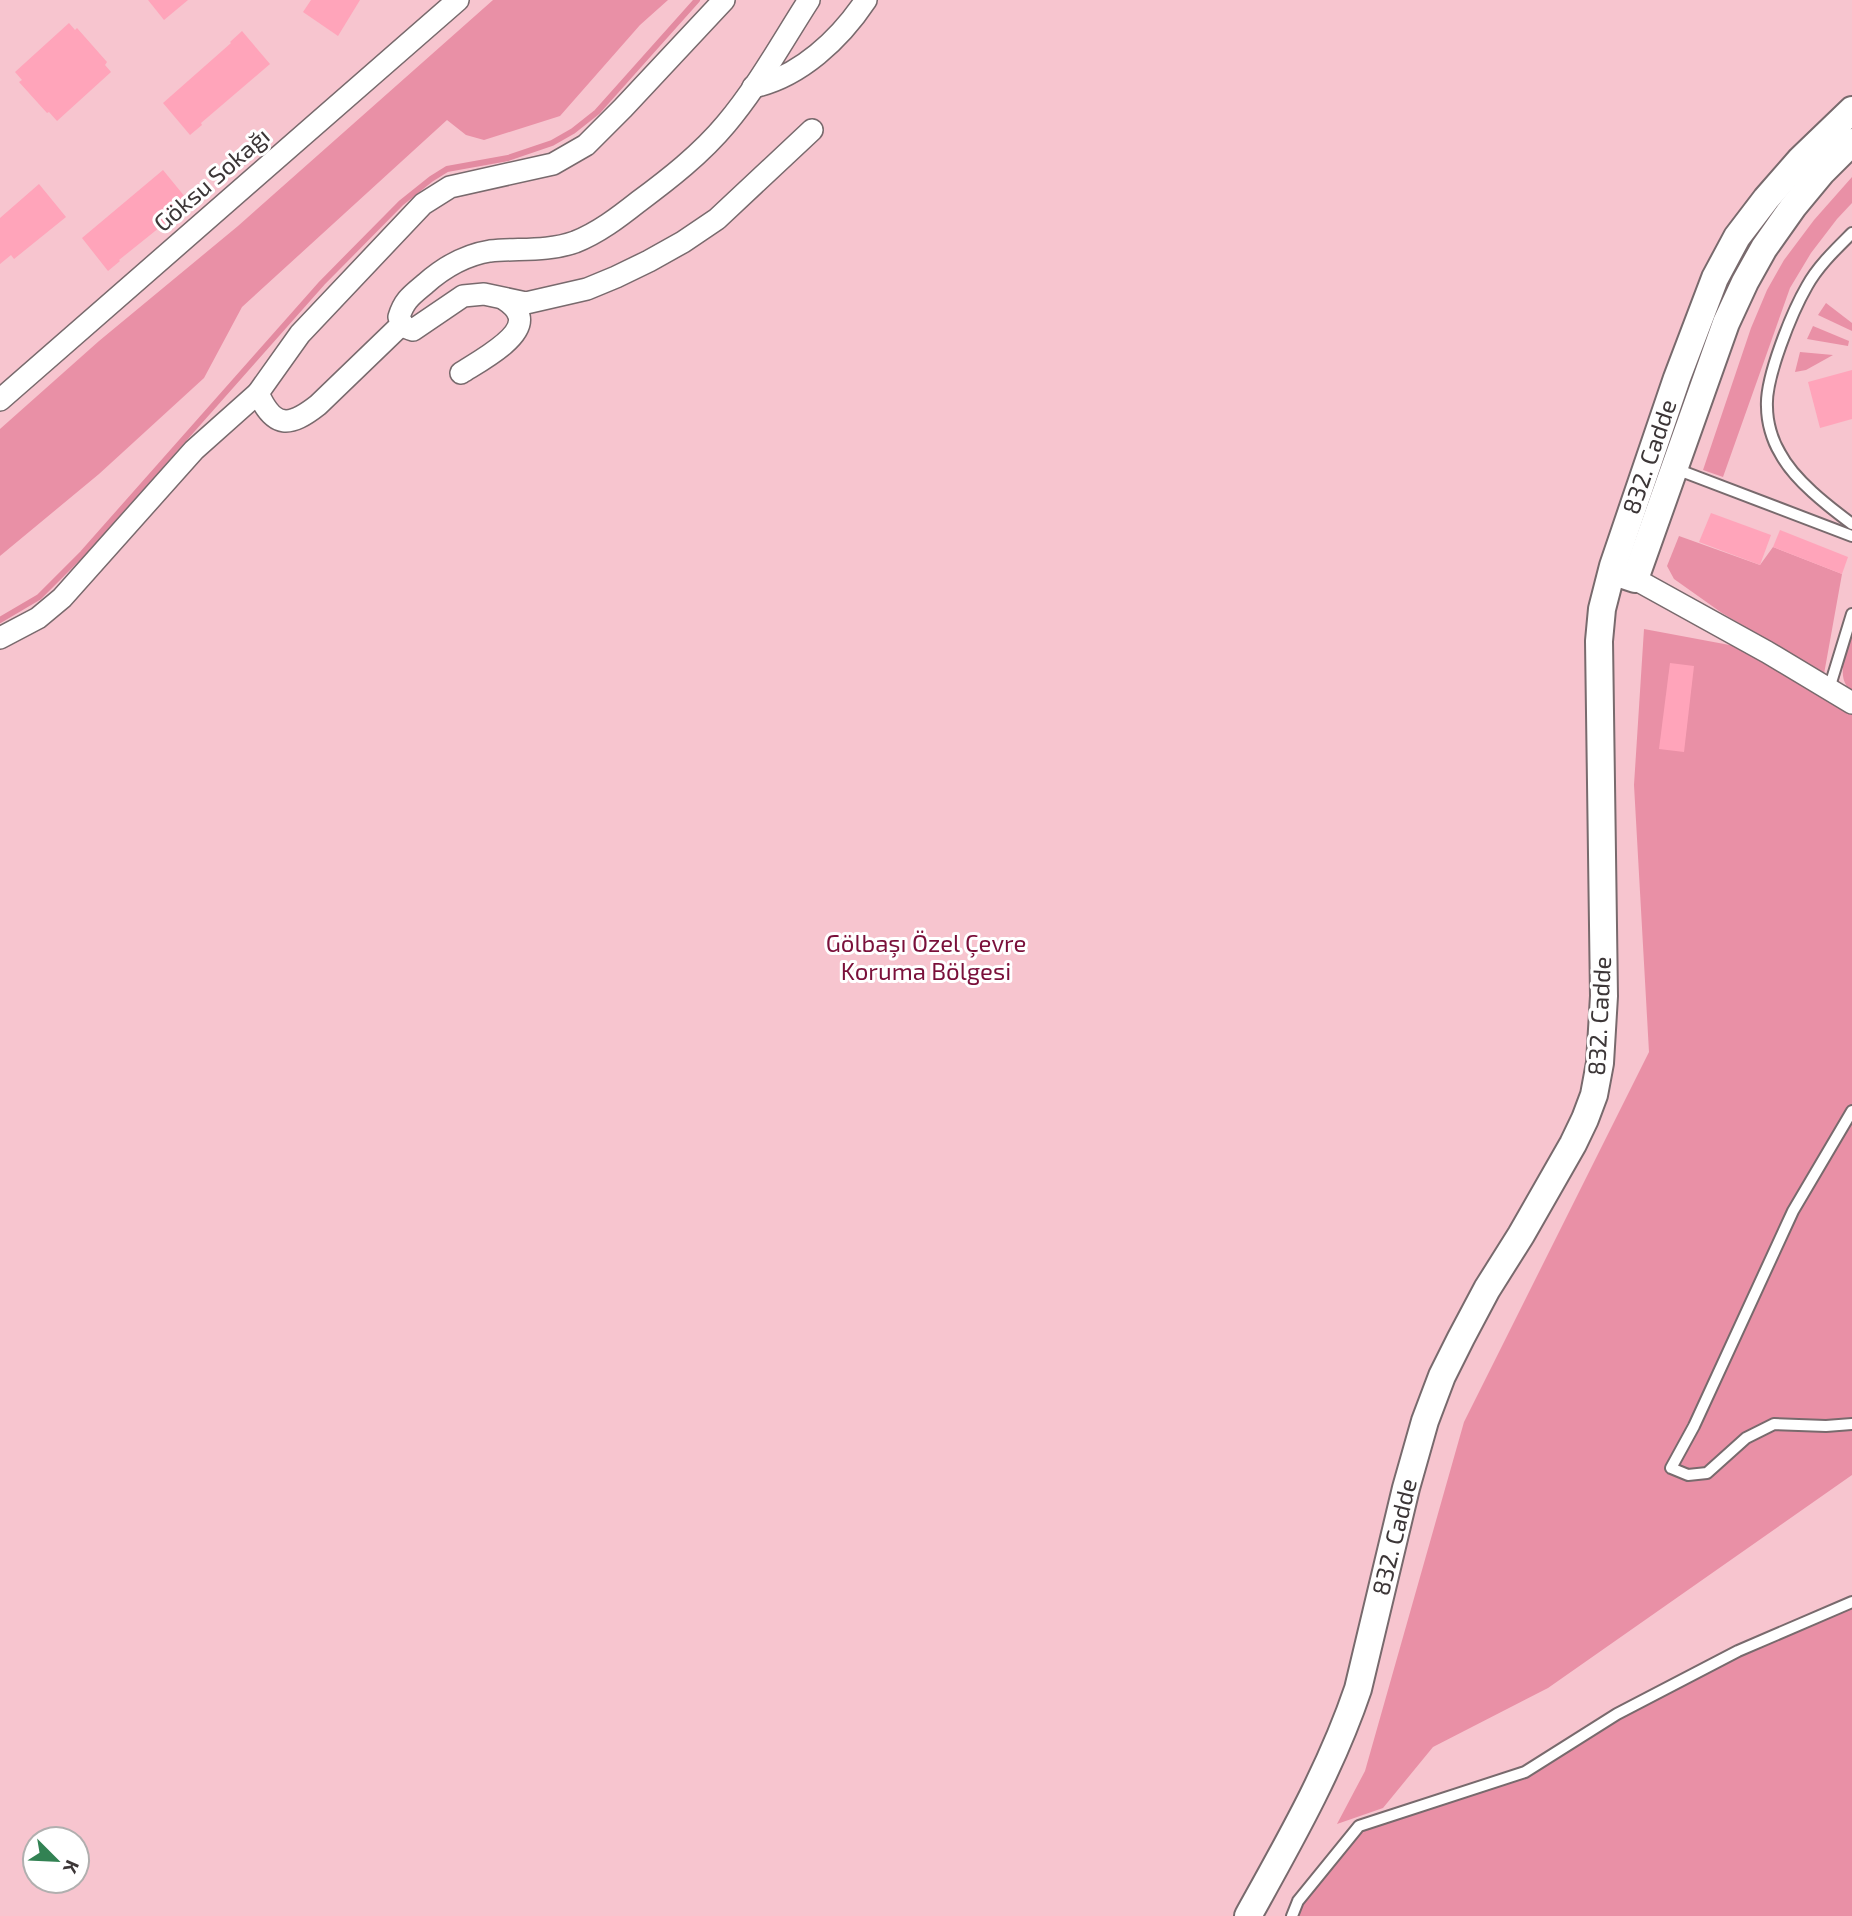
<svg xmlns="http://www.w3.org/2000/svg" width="1852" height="1916" font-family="'Exo 2',sans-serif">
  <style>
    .green { fill: #f7c5cf; fill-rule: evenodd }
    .forest { fill: #e990a6 }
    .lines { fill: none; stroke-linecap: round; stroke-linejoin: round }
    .stream { stroke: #e38ba1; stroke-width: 6 }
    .building { fill: #ffa4ba }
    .service-casing { stroke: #786a6d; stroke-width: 14 }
    .minor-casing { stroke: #786a6d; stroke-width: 24 }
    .tertiary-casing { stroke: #786a6d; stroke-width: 30 }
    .service { stroke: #fff; stroke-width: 10 }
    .minor { stroke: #fff; stroke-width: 21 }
    .tertiary { stroke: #fff; stroke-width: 26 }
    .labels { text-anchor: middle; stroke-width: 6; stroke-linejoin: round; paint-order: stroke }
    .street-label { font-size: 24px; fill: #3c3637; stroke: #fff }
    .park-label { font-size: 24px; fill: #7a103a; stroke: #fff }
  </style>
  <rect width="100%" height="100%" fill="#fef2f4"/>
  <path class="green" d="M0,0H1852V1916H0ZM35,1839H77V1881H35Z"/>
  <g class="forest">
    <path d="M493,0H668L640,25L560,116L484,140L466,135L447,120L242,307L204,378L99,474L0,556V429L99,341L238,226Z"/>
    <path d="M1852,177V203L1837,219L1811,253L1790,288L1723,477L1703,470L1751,328L1767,290L1784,260L1814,220Z"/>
    <path d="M1826,303L1852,323V331L1818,315Z"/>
    <path d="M1813,326L1849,341L1848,346L1807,339Z"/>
    <path d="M1800,352L1833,355L1806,370L1795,372Z"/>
    <path d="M1679,536L1760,565L1773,547L1842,574L1824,674L1722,613L1674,579L1667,566Z"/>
    <path d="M1644,629L1767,652L1852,703V1475L1548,1688L1433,1747L1383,1808L1337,1824L1365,1771L1464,1422L1649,1052L1634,785Z"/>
    <path d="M1852,633V692C1834,677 1847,652 1852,633Z"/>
    <path d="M1852,1602V1916H1292L1359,1826L1525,1772L1617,1714Z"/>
  </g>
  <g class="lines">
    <path class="stream" d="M0,620L39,597L83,553L322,283L401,203L431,179L447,169L508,158L552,143L573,131L597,112L697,0"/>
  </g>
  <g class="building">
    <path d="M148,0H188L164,20Z"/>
    <path d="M311,0H360L338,36L303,12Z"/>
    <path d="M69,23L75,30L77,28L107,62L105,65L111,72L57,121L49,112L47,113L19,82L22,80L15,72Z"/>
    <path d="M242,31L270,64L201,123L202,125L190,135L163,103L231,43L230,42Z"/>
    <path d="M163,170L190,203L119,260L120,261L108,271L82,238Z"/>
    <path d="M39,184L66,217L14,259L11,255L0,264V218Z"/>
    <path d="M1852,370V419L1820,428L1808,382Z"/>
    <path d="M1711,513L1771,535L1760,565L1699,542Z"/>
    <path d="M1780,530L1848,557L1842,574L1773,547Z"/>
    <path d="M1670,663L1694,666L1684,752L1659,749Z"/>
  </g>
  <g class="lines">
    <g class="service-casing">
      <g id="service">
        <path d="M1852,233C1836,249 1818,266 1807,286C1792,312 1765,378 1767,407C1767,422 1772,440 1780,453C1794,480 1828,506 1852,524"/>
        <path d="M1676,469L1852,536"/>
        <path d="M1829,689L1852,614"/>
        <path d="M1852,1111L1793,1211L1694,1426L1671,1468L1688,1475L1707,1473L1746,1438L1774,1424L1826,1426L1852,1424"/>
        <path d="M1292,1916L1298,1901L1359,1826L1525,1772L1617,1714L1738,1651L1852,1602"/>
      </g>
    </g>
    <g class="minor-casing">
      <g id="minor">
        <path d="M809,0C782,42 758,86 726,124C701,154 669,179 638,202C619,217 598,233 575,242C546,252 519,248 490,251C465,255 443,268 425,284C412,295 404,300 399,317C402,325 405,328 413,330L463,296L484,294L526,303L587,289L616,277L649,261L683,242L717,219L812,130"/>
        <path d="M753,87C800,77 840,39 866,0"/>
        <path d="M461,373C476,363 525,338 519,316C517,308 510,303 504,299"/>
        <path d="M258,393C274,429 290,427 318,405L402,324"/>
        <path d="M0,400L458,0"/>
        <path d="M1635,579L1767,652L1852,703"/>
        <path d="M0,638L38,618L62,598L194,450L258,393L300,334L423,204L450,187L553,164L586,145L623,108L724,0"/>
      </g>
    </g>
    <g class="tertiary-casing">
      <g id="tertiary">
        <path d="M1623,575L1635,579L1726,323L1745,282L1764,248L1793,207L1822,172L1852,142"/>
        <path d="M1248,1916C1289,1842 1331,1769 1358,1689L1406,1488L1425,1421L1442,1376L1461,1338L1487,1289L1521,1235L1573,1144L1585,1119L1594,1095L1600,1063L1604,996L1599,641L1602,609L1613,566L1677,378L1715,278L1737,237L1766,199L1801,159L1852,110"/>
      </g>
    </g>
    <use href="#service" class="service"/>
    <use href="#minor" class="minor"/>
    <use href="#tertiary" class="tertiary"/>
  </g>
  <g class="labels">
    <g class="street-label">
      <text transform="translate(212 180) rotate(-41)" y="8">Göksu Sokağı</text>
      <text transform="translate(1650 457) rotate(-71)" y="8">832. Cadde</text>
      <text transform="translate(1600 1016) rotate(-87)" y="8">832. Cadde</text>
      <text transform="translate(1395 1537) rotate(-76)" y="8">832. Cadde</text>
    </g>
    <g class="park-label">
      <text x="926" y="952">Gölbaşı Özel Çevre<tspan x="926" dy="28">Koruma Bölgesi</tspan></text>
    </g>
  </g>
  <g transform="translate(56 1860) rotate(114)"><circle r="33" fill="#ffffff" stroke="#b1afaf" stroke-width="2"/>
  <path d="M0-5L12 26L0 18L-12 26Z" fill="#328253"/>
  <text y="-10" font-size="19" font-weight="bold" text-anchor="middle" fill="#3c3637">K</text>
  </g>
</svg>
